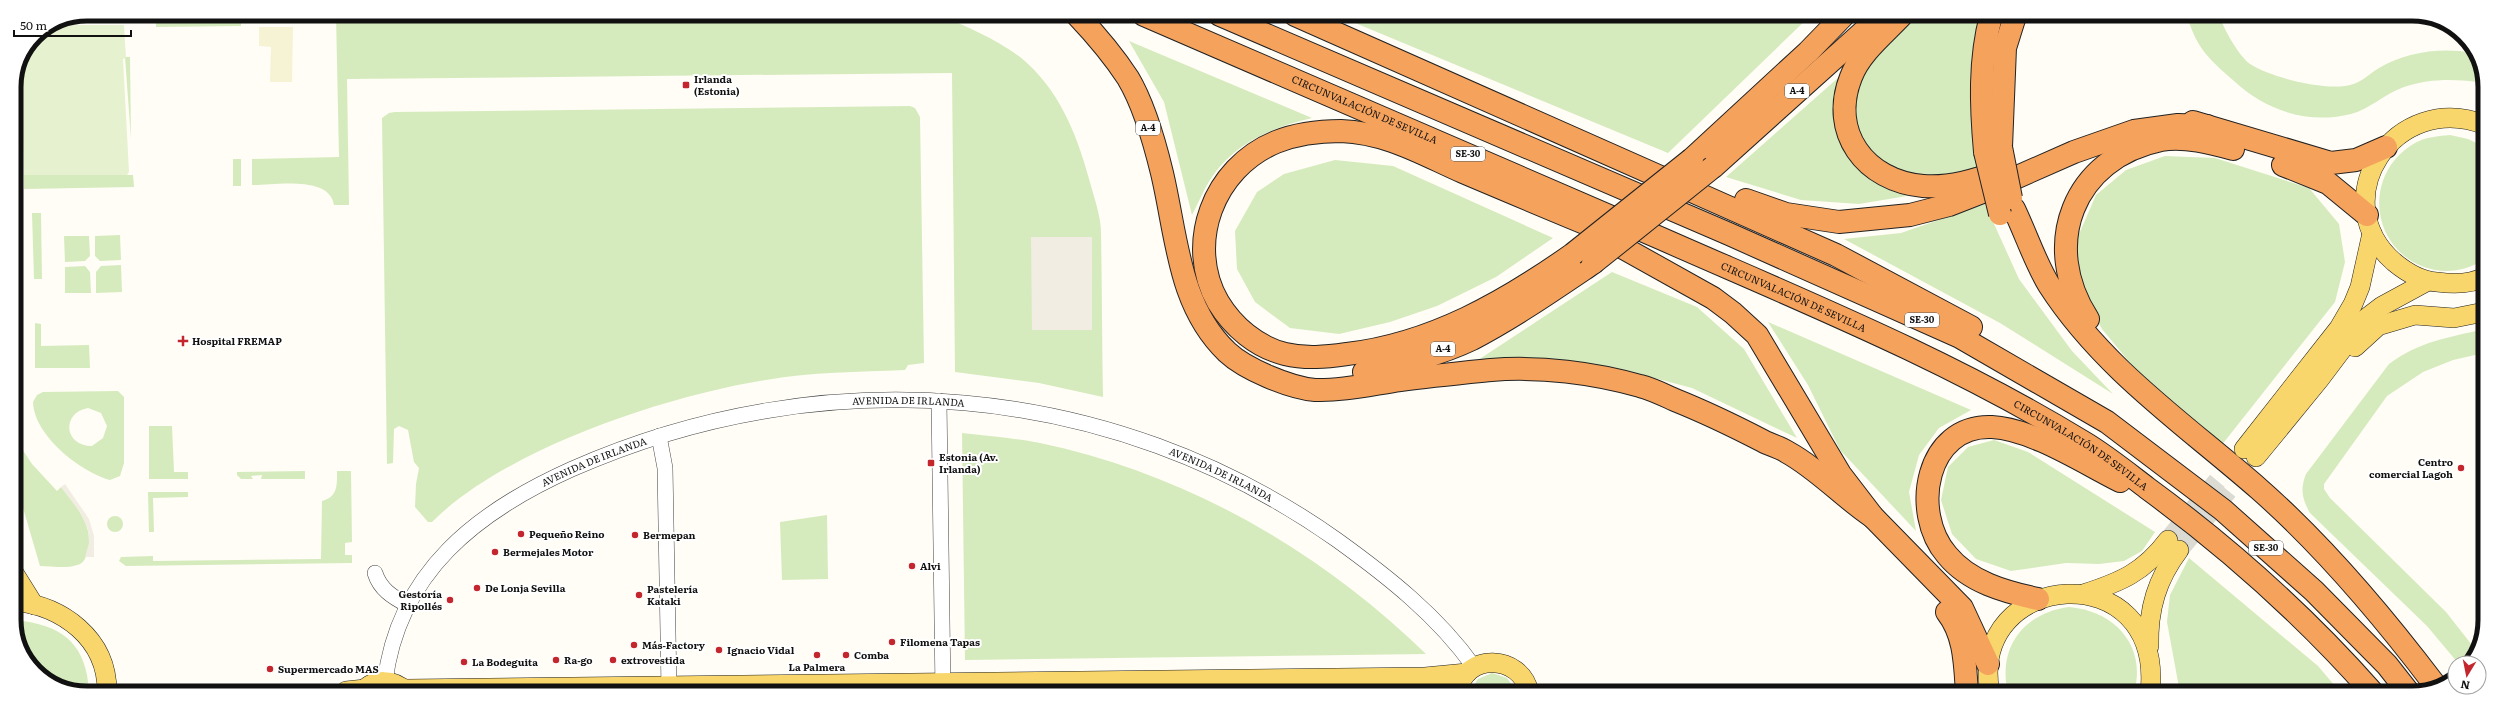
<svg xmlns="http://www.w3.org/2000/svg" width="2499" height="707" font-family="Literata,serif">
  <style>
    .farmland { fill: #f6f3d4 }
    .green { fill: #d5ebbd; fill-rule: evenodd }
    .pitch { fill: #e6f2cf }
    .plaza { fill: #f1ede2 }
    .lines { fill: none; stroke-linecap: round; stroke-linejoin: round }
    .major-tunnel { stroke: #dbdad3; stroke-width: 19; stroke-dasharray: 19 10; stroke-linecap: butt }
    .minor-casing { stroke: #444; stroke-width: 16 }
    .major-casing { stroke: #222; stroke-width: 20 }
    .highway-casing { stroke: #222; stroke-width: 24 }
    .minor { stroke: #fff; stroke-width: 15 }
    .major { stroke: #f9d66b; stroke-width: 19 }
    .highway { stroke: #f5a25d; stroke-width: 22 }
    .highway-bridge-casing { stroke: #222; stroke-width: 24; stroke-linecap: butt }
    .highway-bridge { stroke: #f5a25d; stroke-width: 22 }
    .poi-dot { fill: #c4262e; stroke: #fff; stroke-width: 1.5 }
    .labels { text-anchor: middle; stroke-width: 4; stroke-linejoin: round; paint-order: stroke }
    .shield { fill: #fff; stroke: #585858; stroke-width: 1 }
    .shield-label { font-size: 9px; font-weight: bold; fill: #111 }
    .poi-label { font-size: 10px; font-weight: bold; fill: #111; stroke: #fff; text-anchor: start }
    .street-label { font-size: 10px; fill: #111; stroke: #fff }
    .rim { fill: none; stroke: #111; stroke-width: 5 }
  </style>
  <rect width="100%" height="100%" fill="#fffdf5"/>
  <path class="farmland" d="M259,27H293L292,82H270L271,47L259,46Z"/>
  <g class="green">
    <path d="M156,14H241V26L156,27Z"/>
    <path d="M336,14L940,15C969,28 1004,42 1027,63C1063,96 1079,141 1091,186C1095,200 1101,218 1101,233C1102,288 1102,343 1103,397L1039,383L955,372L952,73L347,79L349,205H334C330,175 274,185 252,185V159L339,157Z"/>
    <path d="M1336,15L1810,16L1668,153Z"/>
    <path d="M1905,16H1981L1973,128L1977,172L1919,194L1859,204L1801,200L1726,177L1882,39Z"/>
    <path d="M2187,16H2220C2223,29 2240,57 2250,64C2272,78 2326,91 2350,85C2362,82 2369,74 2379,68C2407,52 2441,47 2473,53L2485,83C2456,79 2432,78 2404,87C2386,93 2370,109 2351,114C2308,125 2265,110 2234,81C2209,59 2197,49 2187,16Z"/>
    <path d="M1129,41L1312,118C1274,127 1238,141 1214,174C1205,186 1199,202 1192,215L1164,102Z"/>
    <path d="M125,57H130L131,139Z"/>
    <path d="M910,106L915,108L920,117L924,363L908,365L905,370C858,372 812,372 766,380C665,396 505,449 432,522H428L415,507L416,484L419,468L414,462L408,430L399,426L394,429L393,463L387,464L382,118L389,113L395,112Z"/>
    <path d="M2450,135L2468,139L2485,147L2484,259C2470,269 2452,273 2435,270C2371,257 2359,175 2415,143C2426,137 2438,136 2450,135Z"/>
    <path d="M2165,156L2215,158L2309,188L2339,224L2345,262L2335,302L2217,451L2150,387L2102,329L2078,284L2076,241L2096,195L2126,170Z"/>
    <rect x="233" y="159" width="8" height="27"/>
    <path d="M1335,160L1393,166L1553,238L1496,277L1437,306L1390,322L1339,334L1290,328L1255,302L1237,269L1235,231L1257,192L1284,174Z"/>
    <path d="M24,175H133L134,187L24,189Z"/>
    <path d="M1985,204L2019,279L2072,351L2113,394L2000,323L1844,239L1901,233Z"/>
    <path d="M32,213H41L42,279H34Z"/>
    <path d="M120,235L121,260L100,261L95,256V236Z"/>
    <path d="M64,236H89L90,256L85,261L65,262Z"/>
    <path d="M121,265L122,292L96,293V272L101,266Z"/>
    <path d="M85,266L90,272L91,293H65V267Z"/>
    <path d="M1612,272L1697,307L1744,349L1797,438L1692,388L1613,367L1541,358L1475,362Z"/>
    <path d="M1768,322L1971,410L1939,428L1919,455L1909,492L1916,531L1840,450L1808,385Z"/>
    <path d="M35,323L41,324V346L89,345L90,368H35Z"/>
    <path d="M2484,329V353L2453,360L2423,372L2387,396L2324,484V489L2330,498L2446,612L2475,649L2466,663H2458L2427,626L2310,513C2302,499 2300,489 2306,474L2389,364C2420,341 2448,338 2484,329Z"/>
    <path d="M118,391L124,397V463L120,476L110,480C81,472 34,436 33,402L37,395L43,392ZM88,408L101,413L107,426L103,438L92,446C64,446 61,413 88,408Z"/>
    <path d="M149,426H172L174,472H188V479H149Z"/>
    <path d="M962,433C988,436 1014,438 1040,443C1187,474 1319,550 1426,654L965,660Z"/>
    <path d="M14,437L32,464L57,491L61,487C76,506 96,528 87,554C85,559 83,564 77,565C66,569 51,566 40,566L14,477Z"/>
    <path d="M1994,440L2028,452L2155,532L2142,551L2124,561L2099,564L2066,563L2011,571L1976,559L1952,534L1941,500L1948,467L1968,447Z"/>
    <path d="M305,471V479H261L262,475L251,476L253,479H241L237,475V472Z"/>
    <path d="M337,471H351L352,542L345,543V555H352V563L126,566L119,561L121,557L153,556V561L321,559L322,501C338,497 337,485 337,471Z"/>
    <path d="M148,492H188V497L153,498L154,532H149Z"/>
    <path d="M827,515L828,579L782,580L780,522Z"/>
    <circle cx="115" cy="524" r="8"/>
    <path d="M2189,558L2318,666L2341,693H2180L2167,622L2170,595Z"/>
    <path d="M2069,607C2115,611 2147,646 2134,693H2008C1997,647 2024,613 2069,607Z"/>
    <path d="M23,621C66,627 86,647 89,691H69L32,668L14,625V623Z"/>
    <path d="M1492,673L1507,678L1517,692H1470L1478,679Z"/>
  </g>
  <path class="pitch" d="M51,25H124L126,58L123,59L129,172L127,175H24L21,57L36,35Z"/>
  <g class="plaza">
    <path d="M1031,237H1092V330H1032Z"/>
    <path d="M65,484L89,519L94,536V557H85L89,543L88,529L80,512L61,487Z"/>
  </g>
  <g class="lines">
    <g class="major-tunnel">
      <path d="M2168,540L2244,449"/>
      <path d="M2179,550L2256,457"/>
    </g>
    <g class="minor-casing">
      <g id="minor">
        <path d="M939,401L943,691"/>
        <path d="M659,436L665,468L669,688"/>
        <path d="M375,573C380,589 392,597 408,605"/>
        <path id="s1" d="M385,682C398,572 478,511 572,469C823,358 1111,380 1337,540C1387,576 1438,616 1474,667"/>
      </g>
    </g>
    <g class="major-casing">
      <g id="major">
        <path d="M2484,277C2470,285 2452,284 2437,282C2420,281 2406,272 2394,262C2323,200 2395,89 2485,125"/>
        <path d="M2355,347L2378,326L2415,315L2454,318L2484,312"/>
        <path d="M2244,449L2339,328L2353,304L2360,287L2372,233"/>
        <path d="M2256,457L2319,380L2365,319L2382,306L2428,281"/>
        <path d="M14,573L34,605"/>
        <path d="M2083,594C2121,582 2144,572 2168,540"/>
        <path d="M14,601C62,606 107,638 107,691"/>
        <path d="M2149,646C2148,609 2157,579 2179,550"/>
        <path d="M405,689L1425,677L1467,673"/>
        <path d="M346,691L365,689"/>
        <path d="M363,691C374,678 394,679 406,691"/>
        <path d="M1458,692C1464,652 1521,654 1529,692"/>
        <path d="M1990,693C1967,569 2165,553 2150,693"/>
      </g>
    </g>
    <g class="highway-casing">
      <g id="highway">
        <path d="M1077,15C1095,34 1113,55 1128,78C1143,103 1155,144 1162,173C1177,236 1178,305 1227,352C1245,369 1290,388 1315,390C1343,391 1372,384 1400,380C1430,376 1461,373 1491,370C1540,366 1594,373 1640,386C1652,389 1664,395 1675,400C1705,412 1734,426 1763,441C1770,445 1780,447 1787,452C1818,469 1843,497 1873,517"/>
        <path id="s2" d="M1144,15C1317,88 1489,163 1660,238C1803,301 1949,360 2083,442C2105,455 2126,472 2147,488C2229,548 2305,616 2373,693"/>
        <path d="M1220,15L1729,234L1960,337L2107,422L2223,510L2314,591L2387,665L2409,693"/>
        <path d="M1295,15L1836,255L1971,327"/>
        <path d="M1901,16C1884,34 1860,53 1851,77C1829,132 1865,181 1923,186C1947,188 1974,181 1997,172"/>
        <path d="M2193,122L2331,163L2356,160L2386,147"/>
        <path d="M2001,147L2005,48L2015,16"/>
        <path d="M1985,152C1981,107 1979,60 1991,16"/>
        <path d="M1692,159L1808,52L1843,16"/>
        <path d="M2283,165L2328,183L2367,215"/>
        <path d="M1713,167L1881,16"/>
        <path d="M1746,200L1786,214L1839,222L1910,215L1949,205L1990,189L2074,152L2134,131L2178,125L2207,126"/>
        <path d="M2014,209C2026,234 2035,262 2049,285C2103,369 2186,425 2259,489C2325,547 2382,615 2435,685"/>
        <path d="M1602,236L1713,298L1733,313L1757,335L1840,474L1873,517L1962,608L1988,664"/>
        <path d="M1573,254C1505,302 1432,344 1347,354C1326,357 1306,359 1285,354C1257,347 1233,327 1218,302C1185,244 1213,168 1276,142C1296,134 1319,131 1341,131C1388,133 1422,154 1463,172C1515,194 1567,216 1619,237"/>
        <path d="M2088,319C2040,245 2073,158 2161,140C2185,136 2211,143 2233,149"/>
        <path d="M1364,372C1400,364 1439,355 1472,339C1514,317 1553,290 1593,263"/>
        <path d="M2038,599C2005,592 1969,582 1947,555C1910,512 1926,424 1992,427C2032,429 2084,463 2120,481"/>
        <path d="M1947,612C1965,635 1965,664 1967,693"/>
      </g>
    </g>
    <use href="#minor" class="minor"/>
    <use href="#major" class="major"/>
    <use href="#highway" class="highway"/>
    <g class="highway-bridge-casing">
      <g id="highway-bridge">
        <path d="M2001,147L2011,198"/>
        <path d="M1985,152L2000,214"/>
        <path d="M1573,254L1692,159"/>
        <path d="M1593,263L1713,167"/>
      </g>
    </g>
    <use href="#highway-bridge" class="highway-bridge"/>
  </g>
  <g class="poi-dot">
    <rect x="682" y="81" width="8" height="8" rx="2"/>
    <path d="M181 335h4v4h4v4h-4v4h-4v-4h-4v-4h4z"/>
    <rect x="927" y="459" width="8" height="8" rx="2"/>
    <circle cx="2461" cy="468" r="4"/>
    <circle cx="521" cy="534" r="4"/>
    <circle cx="635" cy="535" r="4"/>
    <circle cx="495" cy="552" r="4"/>
    <circle cx="912" cy="566" r="4"/>
    <circle cx="477" cy="588" r="4"/>
    <circle cx="639" cy="595" r="4"/>
    <circle cx="450" cy="600" r="4"/>
    <circle cx="892" cy="642" r="4"/>
    <circle cx="634" cy="645" r="4"/>
    <circle cx="719" cy="650" r="4"/>
    <circle cx="817" cy="655" r="4"/>
    <circle cx="846" cy="655" r="4"/>
    <circle cx="556" cy="660" r="4"/>
    <circle cx="613" cy="660" r="4"/>
    <circle cx="464" cy="662" r="4"/>
    <circle cx="270" cy="669" r="4"/>
  </g>
  <g class="labels">
    <g class="shield">
      <rect x="1785" y="84" width="24" height="14" rx="3"/>
      <rect x="1136" y="121" width="24" height="14" rx="3"/>
      <rect x="1451" y="147" width="34" height="14" rx="3"/>
      <rect x="1905" y="313" width="34" height="14" rx="3"/>
      <rect x="1431" y="342" width="24" height="14" rx="3"/>
      <rect x="2249" y="541" width="34" height="14" rx="3"/>
    </g>
    <g class="shield-label">
      <text x="1797" y="94">A-4</text>
      <text x="1148" y="131">A-4</text>
      <text x="1468" y="157">SE-30</text>
      <text x="1922" y="323">SE-30</text>
      <text x="1443" y="352">A-4</text>
      <text x="2266" y="551">SE-30</text>
    </g>
    <g class="poi-label">
      <text x="694" y="83">Irlanda<tspan x="694" dy="12">(Estonia)</tspan></text>
      <text x="192" y="345">Hospital FREMAP</text>
      <text x="939" y="461">Estonia (Av.<tspan x="939" dy="12">Irlanda)</tspan></text>
      <text x="2453" y="466" text-anchor="end">Centro<tspan x="2453" dy="12">comercial Lagoh</tspan></text>
      <text x="529" y="538">Pequeño Reino</text>
      <text x="643" y="539">Bermepan</text>
      <text x="503" y="556">Bermejales Motor</text>
      <text x="920" y="570">Alvi</text>
      <text x="485" y="592">De Lonja Sevilla</text>
      <text x="647" y="593">Pastelería<tspan x="647" dy="12">Kataki</tspan></text>
      <text x="442" y="598" text-anchor="end">Gestoría<tspan x="442" dy="12">Ripollés</tspan></text>
      <text x="900" y="646">Filomena Tapas</text>
      <text x="642" y="649">Más-Factory</text>
      <text x="727" y="654">Ignacio Vidal</text>
      <text x="854" y="659">Comba</text>
      <text x="564" y="664">Ra-go</text>
      <text x="621" y="664">extrovestida</text>
      <text x="472" y="666">La Bodeguita</text>
      <text x="817" y="671" text-anchor="middle">La Palmera</text>
      <text x="278" y="673">Supermercado MAS</text>
    </g>
    <g class="street-label">
      <text dy="4" stroke="none"><textPath href="#s2" startOffset="240">CIRCUNVALACIÓN DE SEVILLA</textPath></text>
      <text dy="4" stroke="none"><textPath href="#s2" startOffset="708">CIRCUNVALACIÓN DE SEVILLA</textPath></text>
      <text dy="4" stroke="none"><textPath href="#s1" startOffset="644">AVENIDA DE IRLANDA</textPath></text>
      <text dy="4" stroke="none"><textPath href="#s2" startOffset="1032">CIRCUNVALACIÓN DE SEVILLA</textPath></text>
      <text dy="4" stroke="none"><textPath href="#s1" startOffset="321">AVENIDA DE IRLANDA</textPath></text>
      <text dy="4" stroke="none"><textPath href="#s1" startOffset="968">AVENIDA DE IRLANDA</textPath></text>
    </g>
  </g>
  <path d="M0 0H2499V707H0ZM87 21H2412A66 66 0 0 1 2478 87V620A66 66 0 0 1 2412 686H87A66 66 0 0 1 21 620V87A66 66 0 0 1 87 21Z" fill="#fff" fill-rule="evenodd"/>
  <path class="rim" d="M87 21H2412A66 66 0 0 1 2478 87V620A66 66 0 0 1 2412 686H87A66 66 0 0 1 21 620V87A66 66 0 0 1 87 21Z"/>
  <g transform="translate(2467 675) rotate(190)"><circle r="19" fill="#ffffff" stroke="#a0a0a0"/>
  <path d="M0-3L7 15L0 10L-7 15Z" fill="#c4262e"/>
  <text y="-6" font-size="11" font-weight="bold" text-anchor="middle" fill="#111111">N</text>
  </g>
  <path d="M14 30v6h117v-6" fill="none" stroke="#111111" stroke-width="2"/>
  <text x="20" y="30" font-size="12" fill="#111111" stroke="#ffffff" stroke-width="3" paint-order="stroke">50 m</text>
</svg>
